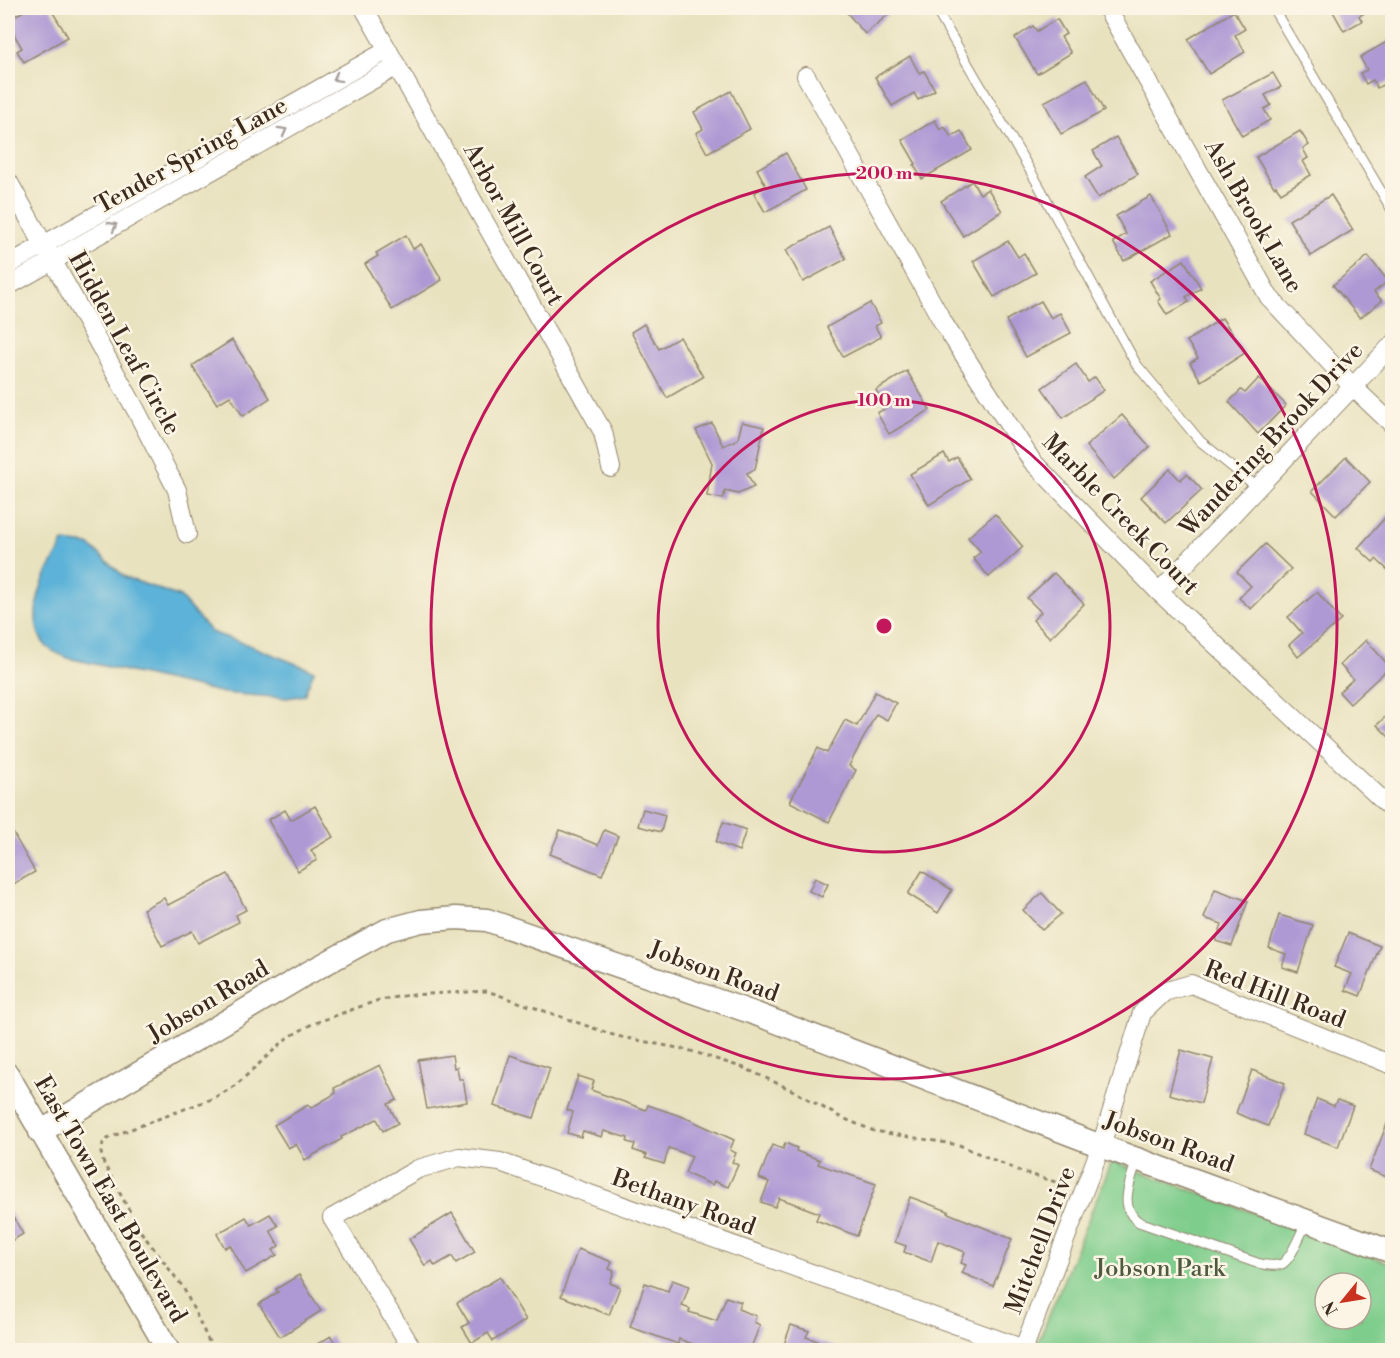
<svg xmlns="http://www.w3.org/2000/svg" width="1400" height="1358" font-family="'Libre Bodoni',serif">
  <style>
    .green { fill: #7fcd8c; stroke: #5d7c55; stroke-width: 1.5; fill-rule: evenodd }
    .water { fill: #5bb2d8; stroke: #4b6e7b; stroke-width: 1.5 }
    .building { fill: #ae99d4 }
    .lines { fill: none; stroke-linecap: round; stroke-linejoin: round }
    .service-casing { stroke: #92866e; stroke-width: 11 }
    .minor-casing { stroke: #92866e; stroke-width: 20 }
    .tertiary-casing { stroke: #92866e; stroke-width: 25 }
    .path { stroke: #92866e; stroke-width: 3; stroke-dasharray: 4.5 4.5; stroke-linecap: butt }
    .service { stroke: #fff; stroke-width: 9 }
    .minor { stroke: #fff; stroke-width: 18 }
    .tertiary { stroke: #fff; stroke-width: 22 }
    .oneway { stroke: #a79f9a }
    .ring { fill: none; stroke: #c2185b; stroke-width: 3 }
    .labels { text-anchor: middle; stroke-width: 5; stroke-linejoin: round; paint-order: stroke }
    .street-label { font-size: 24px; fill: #3b2a1e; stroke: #fcf5e5 }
    .park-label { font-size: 24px; fill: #4f5b3f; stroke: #fcf5e5 }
    .centre { fill: #c2185b; stroke: #fcf5e5; stroke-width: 3 }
    .ring-label { font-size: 18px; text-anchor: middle; font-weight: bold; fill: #c2185b; stroke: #fcf5e5; stroke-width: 5; stroke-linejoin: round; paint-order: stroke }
  </style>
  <rect width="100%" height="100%" fill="#fcf5e5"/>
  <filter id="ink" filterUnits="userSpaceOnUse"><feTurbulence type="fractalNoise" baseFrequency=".0167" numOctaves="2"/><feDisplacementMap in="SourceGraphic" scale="12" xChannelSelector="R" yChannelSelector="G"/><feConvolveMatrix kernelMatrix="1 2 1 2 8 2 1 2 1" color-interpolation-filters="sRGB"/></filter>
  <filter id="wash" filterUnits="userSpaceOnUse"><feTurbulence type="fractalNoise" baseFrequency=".008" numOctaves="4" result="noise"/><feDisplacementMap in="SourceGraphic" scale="24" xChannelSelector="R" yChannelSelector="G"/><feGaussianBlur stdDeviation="1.35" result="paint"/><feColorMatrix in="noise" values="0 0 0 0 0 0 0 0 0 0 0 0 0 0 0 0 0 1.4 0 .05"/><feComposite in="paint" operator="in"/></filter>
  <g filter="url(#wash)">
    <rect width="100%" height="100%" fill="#e9e2bf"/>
    <path class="green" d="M1112,1161L1392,1264V1350H1035ZM1325,1283H1361V1319H1325Z"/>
    <path class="water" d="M63,542L89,545L125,577L180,597L211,632L249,645L314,671L304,695L287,698L224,693L68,658C61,655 53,652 47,647C29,629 36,596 46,575C51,563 58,556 63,542Z"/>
    <g id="blocks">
      <g class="building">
        <path d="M29,8H50L68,37L24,62L17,51L22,48L8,24V20Z"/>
        <path d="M843,8H896L865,34Z"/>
        <path d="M1331,8H1373L1359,16L1362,21L1344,31Z"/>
        <path d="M1234,11L1245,29L1235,35L1245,52L1209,74L1188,39Z"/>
        <path d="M1057,19L1066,34L1061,37L1071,53L1037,74L1015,38L1033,26L1037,31Z"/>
        <path d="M1392,39V80L1377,88L1373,80L1366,84L1360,73L1367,70L1360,57Z"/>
        <path d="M910,56L919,73L924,71L935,90L918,100L914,93L892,106L875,77Z"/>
        <path d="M1273,73L1281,87L1265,95L1271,105L1264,109L1270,120L1242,136L1222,100Z"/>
        <path d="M1087,79L1104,111L1061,134L1044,102Z"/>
        <path d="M731,91L750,129L707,153L696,133L703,129L694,112Z"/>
        <path d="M935,120L940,130L945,127L951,137L961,131L972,150L922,179L914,165L916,164L902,140Z"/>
        <path d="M1300,131L1309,145L1303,149L1308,158L1303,161L1311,175L1281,193L1276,186L1274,187L1256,157Z"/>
        <path d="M1116,137L1138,174L1098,198L1085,177L1102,166L1093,151Z"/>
        <path d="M786,153L806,190L765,212L754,193L766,186L757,169Z"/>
        <path d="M972,181L980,194L988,189L1002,211L963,236L941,201Z"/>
        <path d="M1331,195L1353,230L1311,256L1289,220Z"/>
        <path d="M1151,196L1172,234L1124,261L1113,242L1126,234L1116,216Z"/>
        <path d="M829,227L846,259L803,282L786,250Z"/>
        <path d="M406,235L413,249L421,244L442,280L392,310L365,264L378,256L376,253Z"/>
        <path d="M1008,241L1018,257L1024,253L1036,273L994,297L973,261Z"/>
        <path d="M1368,256L1388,281L1374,292L1382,301L1360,318L1333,285Z"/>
        <path d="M1184,260L1201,288L1186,297L1189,302L1167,315L1158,301L1161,299L1150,281Z"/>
        <path d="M1041,301L1051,318L1060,313L1071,333L1026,357L1006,320Z"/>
        <path d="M870,303L881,323L875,326L881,337L843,357L827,327Z"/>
        <path d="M1222,318L1245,353L1201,381L1190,363L1198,358L1187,341Z"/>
        <path d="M644,324L659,349L680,337L703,377L667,398L631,332Z"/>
        <path d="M232,340L270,398L243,416L230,396L217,404L192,366Z"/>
        <path d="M1076,364L1088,382L1095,377L1104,390L1063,418L1042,388Z"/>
        <path d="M907,371L930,410L889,434L877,413L886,408L876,390Z"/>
        <path d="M1259,378L1286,405L1258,434L1229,402L1241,390L1245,393Z"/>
        <path d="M1122,415L1150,447L1114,479L1086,446Z"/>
        <path d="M742,422L764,427L755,469L747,473L754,487L738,494L725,491L723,499L707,496L712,463L696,430L712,423L723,446L738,439Z"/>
        <path d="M944,454L949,462L957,457L970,479L929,505L910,474Z"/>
        <path d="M1346,457L1370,482L1336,516L1312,491Z"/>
        <path d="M1170,469L1180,480L1187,474L1202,490L1166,523L1141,497Z"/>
        <path d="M1392,510V574L1376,559L1373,562L1358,548Z"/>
        <path d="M995,514L1023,547L989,577L973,558L981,552L968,537Z"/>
        <path d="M1265,544L1291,569L1251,609L1239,598L1251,586L1237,572Z"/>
        <path d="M1054,573L1084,604L1050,638L1033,620L1041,612L1027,598Z"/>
        <path d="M1317,592L1341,620L1298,657L1289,645L1302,633L1288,617Z"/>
        <path d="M1366,640L1390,667L1350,704L1339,692L1353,679L1340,665Z"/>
        <path d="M875,692L896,703L887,720L876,714L849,766L856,770L829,822L790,802L818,748L827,753L845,720L857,726Z"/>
        <path d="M1392,710V740L1377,725Z"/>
        <path d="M315,806L333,837L311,850L317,860L298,871L268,820L285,810L291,820Z"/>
        <path d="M643,809L665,815L661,832L638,826Z"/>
        <path d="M723,822L746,830L739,851L716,842Z"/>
        <path d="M8,824L35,872L12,885L8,877Z"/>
        <path d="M560,830L598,845L604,830L618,836L602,875L550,854Z"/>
        <path d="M922,871L952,890L938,913L908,894Z"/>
        <path d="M228,874L246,910L236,915L239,922L198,943L192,931L162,946L143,909L164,898L168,905Z"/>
        <path d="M815,878L828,884L822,897L809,891Z"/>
        <path d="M1215,889L1248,901L1232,946L1216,941L1222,924L1204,918Z"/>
        <path d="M1042,893L1061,914L1042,930L1023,910Z"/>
        <path d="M1279,915L1313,925L1298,972L1282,967L1286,954L1269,948Z"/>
        <path d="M1348,933L1380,946L1360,996L1345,990L1352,974L1334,967Z"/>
        <path d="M1181,1050L1213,1059L1201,1103L1169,1094Z"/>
        <path d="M452,1055L454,1068L457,1067L459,1079H463L467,1102L427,1109L418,1060Z"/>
        <path d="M510,1055L550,1068L534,1118L494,1106Z"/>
        <path d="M380,1065L397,1100L388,1104L398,1123L383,1131L377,1119L341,1137L342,1139L305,1160L296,1144L288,1148L274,1125L308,1105L311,1108L336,1093L334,1088Z"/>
        <path d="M1252,1070L1285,1083L1268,1126L1236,1113Z"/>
        <path d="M578,1076L594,1081L591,1090L646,1110L648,1105L686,1118L734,1140L730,1150L736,1153L732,1162L738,1165L728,1187L714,1181L712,1185L685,1173L692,1156L669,1148L664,1164L645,1158L647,1155L633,1150L635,1144L627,1142L628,1138L604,1131L602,1137L583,1131L581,1137L567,1133L573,1112L567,1110Z"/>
        <path d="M1317,1099L1334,1106L1337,1100L1353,1106L1338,1147L1304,1134Z"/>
        <path d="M1392,1111V1179L1369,1170Z"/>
        <path d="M785,1143L797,1148L796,1151L820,1160L818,1164L876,1184L857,1236L816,1220L819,1213L779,1198L775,1207L761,1202L769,1182L759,1178L772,1145L783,1149Z"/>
        <path d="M910,1197L948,1211V1213L1012,1239L993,1286L962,1273L966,1265L961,1263L965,1252L938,1241L931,1262L904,1252L906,1246L895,1242Z"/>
        <path d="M8,1208L23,1234L8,1243Z"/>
        <path d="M452,1213L475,1252L456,1263L452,1256L435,1266L432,1261L425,1266L409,1239Z"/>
        <path d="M270,1214L278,1226L270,1230L279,1246L273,1250L277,1255L246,1273L230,1245L225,1248L217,1234L246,1217L251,1225Z"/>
        <path d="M578,1249L612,1262L609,1269L614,1271L610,1283L620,1287L609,1315L561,1296Z"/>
        <path d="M299,1275L321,1311L280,1337L259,1304L278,1292L276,1289Z"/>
        <path d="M500,1277L526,1320L493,1341L488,1333L472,1343L462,1327L469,1323L457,1303Z"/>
        <path d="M672,1280L689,1286L682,1306L690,1309L689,1312L717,1321L726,1297L741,1302L738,1309L756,1316L754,1322L760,1325L750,1350H709L679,1339L678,1344L630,1327L645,1283L668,1291Z"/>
        <path d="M791,1325L809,1331L806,1337L840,1349V1350H782Z"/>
        <path d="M331,1336L339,1350H307Z"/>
      </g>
    </g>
  </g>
  <g filter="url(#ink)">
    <use href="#blocks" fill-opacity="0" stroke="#92866e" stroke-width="1.5"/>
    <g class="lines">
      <g class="service-casing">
        <g id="service">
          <path d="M935,8L1038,184L1136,364L1200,441L1257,487"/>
          <path d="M1273,8L1392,210"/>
          <path d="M1137,1159C1131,1181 1117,1207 1139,1222L1257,1263C1265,1265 1274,1267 1282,1264C1292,1258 1301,1232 1307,1221"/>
        </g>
      </g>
      <g class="minor-casing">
        <g id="minor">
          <path d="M364,8L603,432L611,468"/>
          <path d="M1107,8L1269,297L1353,387L1392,424"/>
          <path d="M806,76L944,324L1032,461L1159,592L1392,809"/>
          <path d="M8,181L136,410L177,490L187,534"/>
          <path d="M8,265L388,50"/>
          <path d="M8,286L397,66"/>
          <path d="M1159,592L1392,345"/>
          <path d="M413,1350L332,1218L418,1169L459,1157L500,1162L1024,1349"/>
          <path d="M1023,1350L1101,1146L1142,1013L1164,992L1191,984L1392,1065"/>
        </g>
      </g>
      <g class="tertiary-casing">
        <g id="tertiary">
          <path d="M8,1075L168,1350"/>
          <path d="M40,1132L306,974L387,930L421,921L456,918L487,920L756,1014L1101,1146L1392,1252"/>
        </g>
      </g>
      <path class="path" d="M213,1350L183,1287L141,1232L104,1164L101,1153L103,1143L110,1137L214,1098L235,1086L287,1038L312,1024L379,1000L410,995L487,991L616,1036L688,1050L744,1068L794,1091L838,1116L874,1131L959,1145L1022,1172L1069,1186"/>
      <use href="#service" class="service"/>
      <use href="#minor" class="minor"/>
      <use href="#tertiary" class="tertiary"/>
    </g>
    <defs><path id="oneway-chevron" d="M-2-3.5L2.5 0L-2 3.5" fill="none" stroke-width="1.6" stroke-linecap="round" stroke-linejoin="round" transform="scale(1.5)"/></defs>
    <g class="oneway">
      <use href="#oneway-chevron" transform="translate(337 78) rotate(151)"/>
      <use href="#oneway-chevron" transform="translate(283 131) rotate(-29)"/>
      <use href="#oneway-chevron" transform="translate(113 226) rotate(-29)"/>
    </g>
  </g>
  <g class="ring">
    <circle cx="884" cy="626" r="226"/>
    <circle cx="884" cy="626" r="453"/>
  </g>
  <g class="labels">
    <g class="street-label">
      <text transform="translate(191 155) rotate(-29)" y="8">Tender Spring Lane</text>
      <text transform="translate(1254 216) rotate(60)" y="8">Ash Brook Lane</text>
      <text transform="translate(514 224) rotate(61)" y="8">Arbor Mill Court</text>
      <text transform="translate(125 343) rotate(61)" y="8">Hidden Leaf Circle</text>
      <text transform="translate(1271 439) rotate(-47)" y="8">Wandering Brook Drive</text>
      <text transform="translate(1121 514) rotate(46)" y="8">Marble Creek Court</text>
      <text transform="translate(714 971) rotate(20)" y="8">Jobson Road</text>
      <text transform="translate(1275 994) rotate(21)" y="8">Red Hill Road</text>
      <text transform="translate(208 1001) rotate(-31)" y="8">Jobson Road</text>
      <text transform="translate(1169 1142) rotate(20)" y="8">Jobson Road</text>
      <text transform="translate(111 1199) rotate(60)" y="8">East Town East Boulevard</text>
      <text transform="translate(684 1202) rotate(20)" y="8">Bethany Road</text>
      <text transform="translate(1040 1240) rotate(-69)" y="8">Mitchell Drive</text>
    </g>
    <g class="park-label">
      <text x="1160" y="1276">Jobson Park</text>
    </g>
  </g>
  <circle cx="884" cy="626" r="9" class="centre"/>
  <g class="ring-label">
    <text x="884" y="179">200 m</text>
    <text x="884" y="406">100 m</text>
  </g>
  <rect width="1400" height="1358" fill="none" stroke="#fcf5e5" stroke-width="30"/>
  <g transform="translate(1343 1301) rotate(240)"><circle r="28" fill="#fcf5e5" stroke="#afa495" stroke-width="1.5"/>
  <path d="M0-4.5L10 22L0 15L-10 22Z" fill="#c8321e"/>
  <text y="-9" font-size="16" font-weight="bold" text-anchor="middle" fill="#3b2a1e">N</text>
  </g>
</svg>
